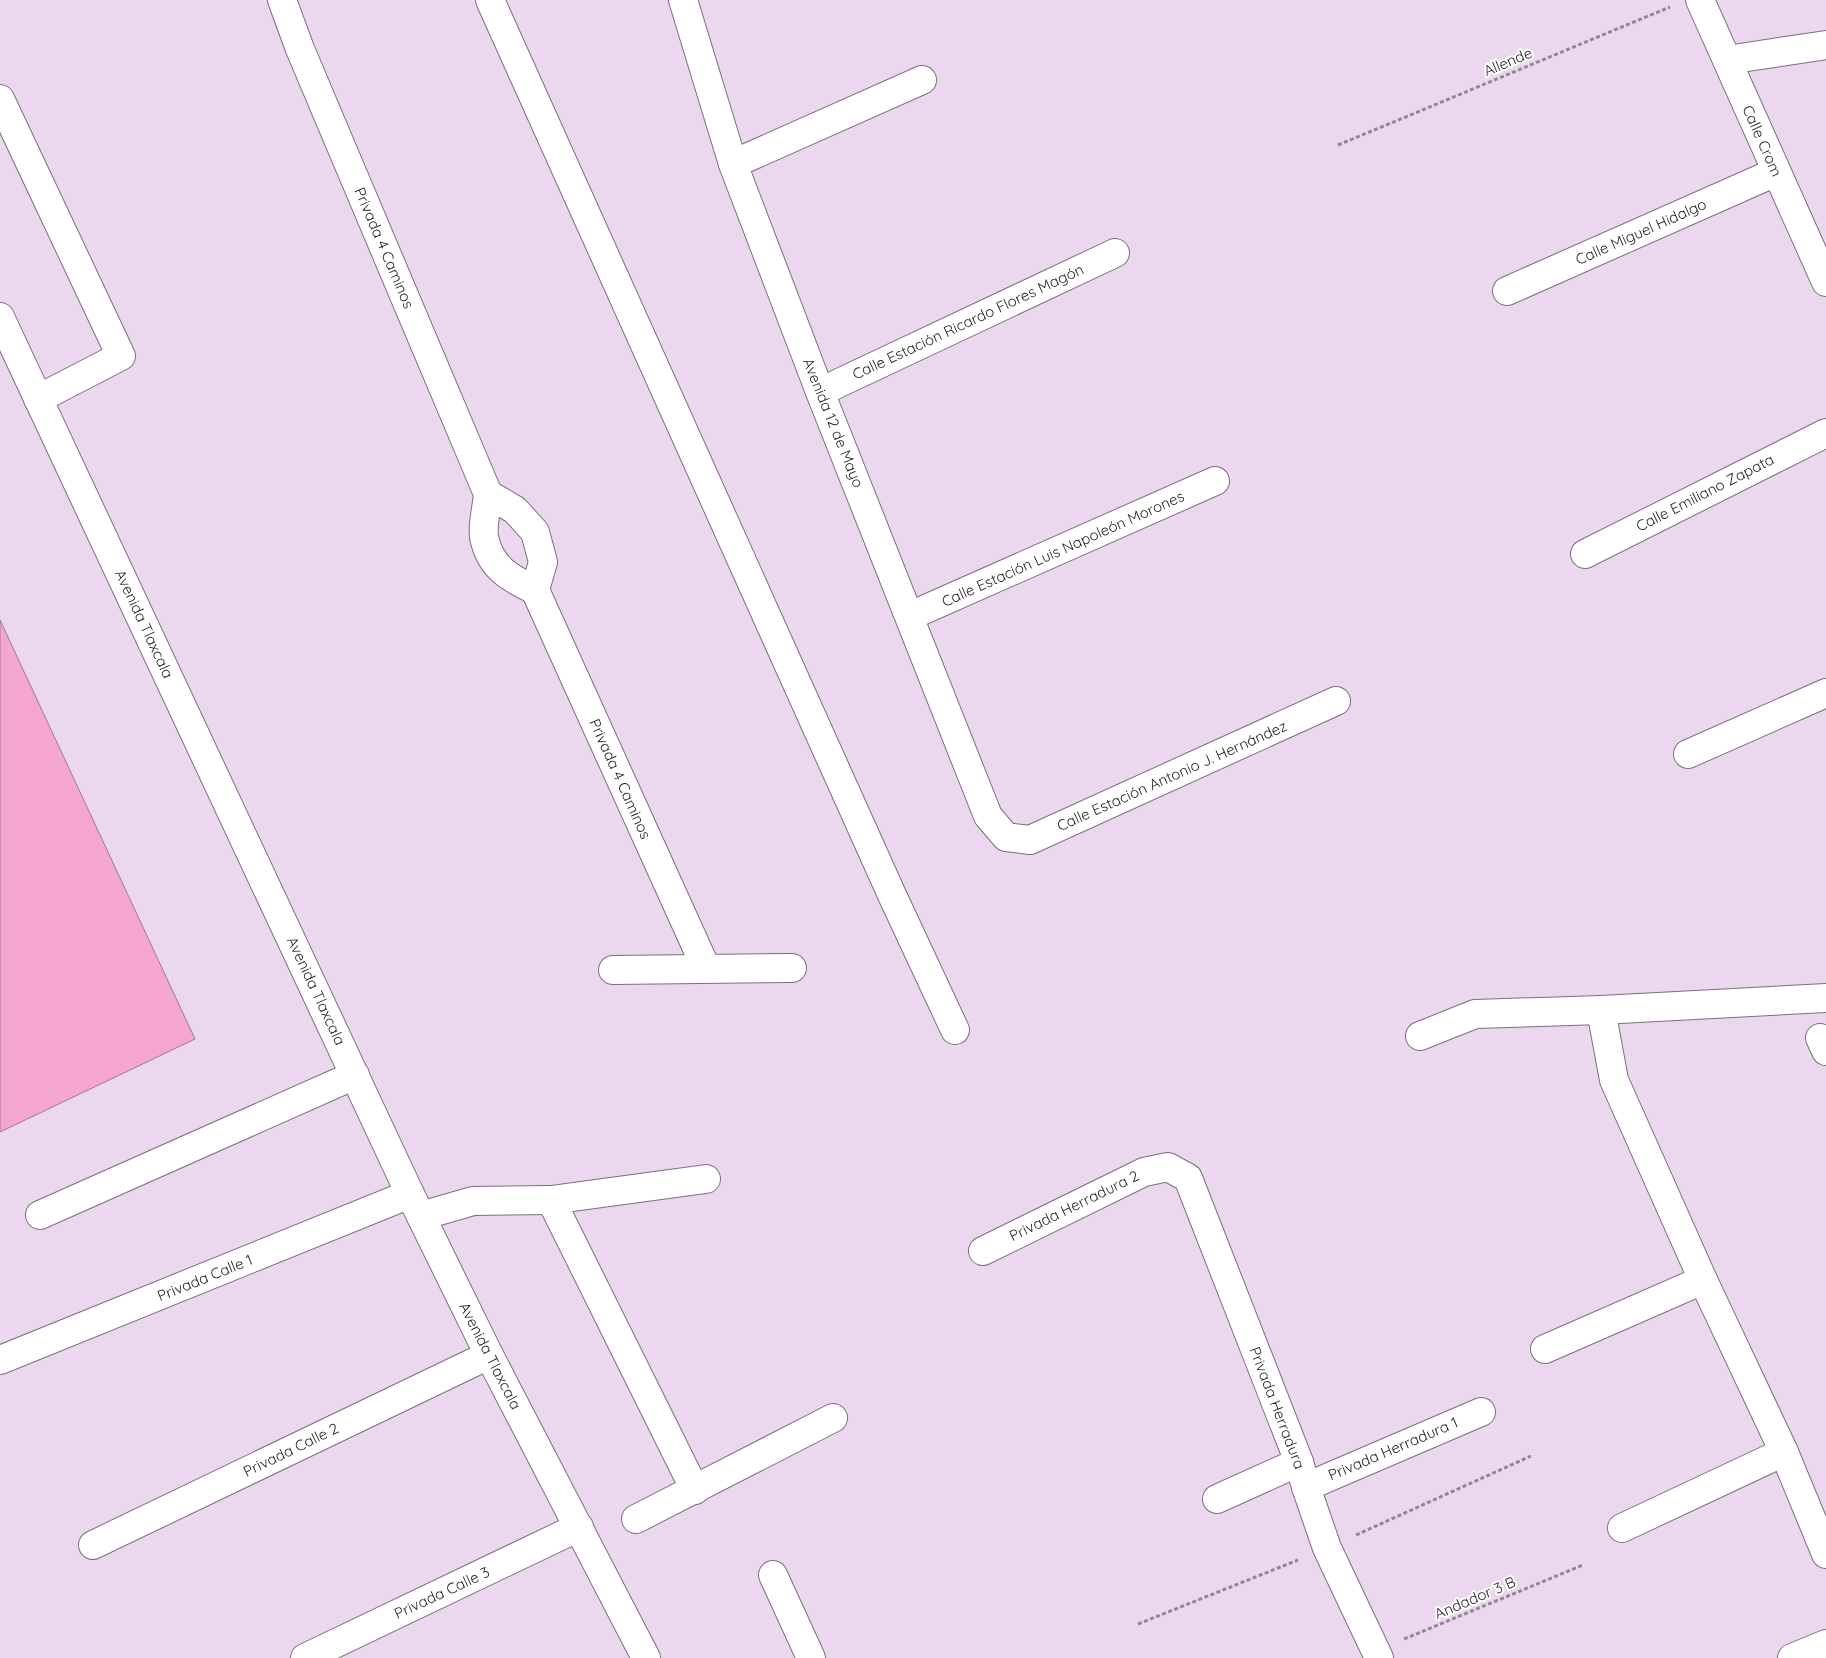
<svg xmlns="http://www.w3.org/2000/svg" width="1826" height="1658" font-family="Quicksand,sans-serif">
  <style>
    .building { fill: #f4a6d1; stroke: #977d8b }
    .lines { fill: none; stroke-linecap: round; stroke-linejoin: round }
    .minor-casing { stroke: #7e6d81; stroke-width: 30 }
    .path { stroke: #938595; stroke-width: 3; stroke-dasharray: 4 2.5; stroke-linecap: butt }
    .minor { stroke: #fff; stroke-width: 28 }
    .labels { text-anchor: middle; stroke-width: 4; stroke-linejoin: round; paint-order: stroke }
    .street-label { font-size: 15px; fill: #241d25; stroke: #fff }
  </style>
  <rect width="100%" height="100%" fill="#ebd8ee"/>
  <path class="building" d="M0,620L195,1039L0,1132Z"/>
  <g class="lines">
    <g class="minor-casing">
      <g id="minor">
        <path d="M282,0L300,49L488,494C487,506 482,526 484,537C490,567 509,578 535,590"/>
        <path d="M490,0L892,895L955,1030"/>
        <path d="M683,0L733,164L820,392L988,816L1006,837L1030,840L1336,701"/>
        <path d="M1700,0L1826,282"/>
        <path d="M1727,60L1826,45"/>
        <path d="M0,99L121,356L38,399"/>
        <path d="M733,164L922,80"/>
        <path d="M1507,291L1776,172"/>
        <path d="M0,317L410,1194L489,1355L646,1658"/>
        <path d="M820,392L1115,253"/>
        <path d="M488,494L515,510L535,532L543,562L535,590L706,968"/>
        <path d="M1585,554L1826,433"/>
        <path d="M910,616L1215,481"/>
        <path d="M1688,754L1826,693"/>
        <path d="M613,970L792,968"/>
        <path d="M1601,1010L1614,1080L1703,1280L1784,1452L1826,1554"/>
        <path d="M1420,1036L1475,1014L1601,1010L1826,998"/>
        <path d="M1820,1038L1826,1051"/>
        <path d="M551,1200L695,1490"/>
        <path d="M40,1215L355,1075"/>
        <path d="M421,1216L473,1201L551,1200L706,1179"/>
        <path d="M983,1251L1144,1172L1168,1167L1188,1178L1299,1462L1306,1487L1327,1548L1379,1658"/>
        <path d="M1545,1349L1703,1280"/>
        <path d="M0,1360L410,1194"/>
        <path d="M1306,1487L1481,1412"/>
        <path d="M1217,1499L1299,1462"/>
        <path d="M636,1519L833,1418"/>
        <path d="M1622,1528L1784,1452"/>
        <path d="M93,1545L489,1355"/>
        <path d="M773,1575L811,1658"/>
        <path d="M305,1658L579,1527"/>
        <path d="M1792,1658L1826,1644"/>
      </g>
    </g>
    <g class="path">
      <path d="M1338,145L1670,7"/>
      <path d="M1356,1535L1531,1456"/>
      <path d="M1138,1624L1298,1560"/>
      <path d="M1404,1639L1583,1565"/>
    </g>
    <use href="#minor" class="minor"/>
  </g>
  <g class="labels">
    <g class="street-label">
      <text transform="translate(1508 62) rotate(-23)" y="5">Allende</text>
      <text transform="translate(1762 141) rotate(66)" y="5">Calle Crom</text>
      <text transform="translate(1641 232) rotate(-24)" y="5">Calle Miguel Hidalgo</text>
      <text transform="translate(384 248) rotate(67)" y="5">Privada 4 Caminos</text>
      <text transform="translate(968 322) rotate(-25)" y="5">Calle Estación Ricardo Flores Magón</text>
      <text transform="translate(833 423) rotate(68)" y="5">Avenida 12 de Mayo</text>
      <text transform="translate(1705 493) rotate(-27)" y="5">Calle Emiliano Zapata</text>
      <text transform="translate(1063 549) rotate(-24)" y="5">Calle Estación Luis Napoleón Morones</text>
      <text transform="translate(144 624) rotate(65)" y="5">Avenida Tlaxcala</text>
      <text transform="translate(1172 776) rotate(-24)" y="5">Calle Estación Antonio J. Hernández</text>
      <text transform="translate(620 779) rotate(66)" y="5">Privada 4 Caminos</text>
      <text transform="translate(316 991) rotate(65)" y="5">Avenida Tlaxcala</text>
      <text transform="translate(1074 1206) rotate(-26)" y="5">Privada Herradura 2</text>
      <text transform="translate(205 1278) rotate(-22)" y="5">Privada Calle 1</text>
      <text transform="translate(490 1356) rotate(63)" y="5">Avenida Tlaxcala</text>
      <text transform="translate(1277 1408) rotate(69)" y="5">Privada Herradura</text>
      <text transform="translate(1393 1449) rotate(-23)" y="5">Privada Herradura 1</text>
      <text transform="translate(291 1450) rotate(-26)" y="5">Privada Calle 2</text>
      <text transform="translate(442 1593) rotate(-25)" y="5">Privada Calle 3</text>
      <text transform="translate(1475 1598) rotate(-23)" y="5">Andador 3 B</text>
    </g>
  </g>
</svg>
